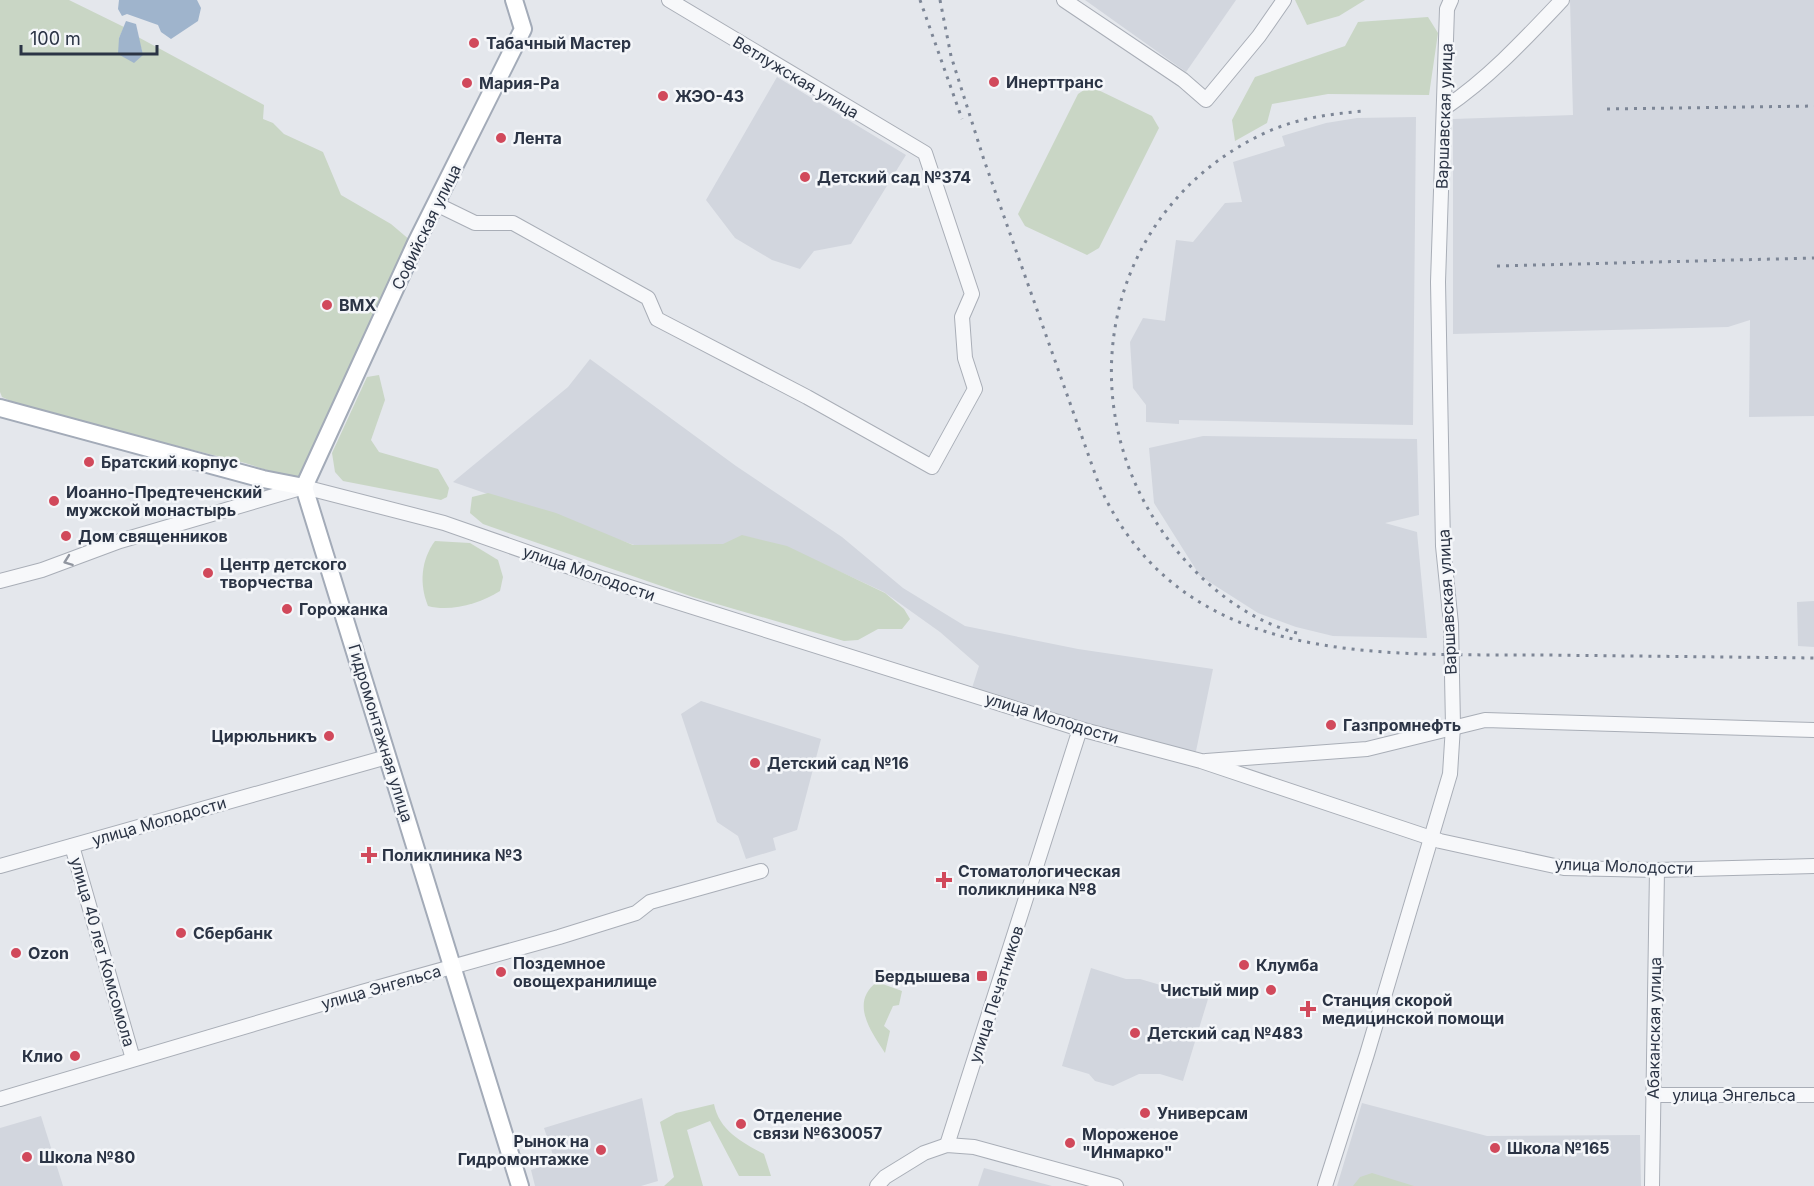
<svg xmlns="http://www.w3.org/2000/svg" width="1814" height="1186" font-family="Inter,sans-serif">
  <style>
    .built { fill: #d2d6de }
    .green { fill: #c9d6c5 }
    .water { fill: #9fb4cc }
    .lines { fill: none; stroke-linecap: round; stroke-linejoin: round }
    .minor-casing { stroke: #a9aeb7; stroke-width: 16 }
    .major-casing { stroke: #a3abb8; stroke-width: 20 }
    .minor { stroke: #f7f8fa; stroke-width: 14 }
    .major { stroke: #fff; stroke-width: 16 }
    .rail { stroke: #7d8696; stroke-width: 3; stroke-dasharray: 3 6; stroke-linecap: butt }
    .oneway { stroke: #9196a0 }
    .poi-dot { fill: #d1495b; stroke: #f4f6f9; stroke-width: 2 }
    .labels { text-anchor: middle; stroke-width: 5; stroke-linejoin: round; paint-order: stroke }
    .poi-label { font-size: 16px; font-weight: bold; fill: #2b3445; stroke: #f4f6f9; text-anchor: start }
    .street-label { font-size: 16px; fill: #2b3445; stroke: #f4f6f9 }
  </style>
  <rect width="100%" height="100%" fill="#e4e7ec"/>
  <g class="built">
    <path d="M1085,0H1236L1186,72Z"/>
    <path d="M1570,0H1814V416L1749,417L1750,320L1728,327L1453,334V119L1573,115Z"/>
    <path d="M777,77L906,155L851,244L814,251L800,269L772,260L735,238L706,200Z"/>
    <path d="M1416,117L1413,425L1179,420V424L1146,422V405L1133,388L1130,342L1143,318L1165,321L1176,240L1193,242L1225,203L1242,202L1233,162L1285,146L1282,136L1326,123L1357,118Z"/>
    <path d="M590,359L736,466L842,537L903,588L965,626L1078,649L1213,669L1195,756L1067,722L972,688L979,666L940,632L884,592L819,562L721,548L640,547L453,482L568,387Z"/>
    <path d="M1203,436L1417,439L1419,515L1385,523L1417,532L1427,638L1333,636L1296,627L1258,613L1200,576L1154,503L1149,448Z"/>
    <path d="M1814,601V647L1798,646L1797,602Z"/>
    <path d="M701,701L821,739L797,830L773,838L776,850L746,859L738,836L717,822L681,714Z"/>
    <path d="M1091,968L1126,979H1140L1208,999L1183,1081L1160,1074H1139L1113,1086L1095,1081L1089,1074L1062,1066Z"/>
    <path d="M642,1098L658,1181L641,1186H535L531,1170L555,1161L544,1128Z"/>
    <path d="M1362,1103L1487,1136L1640,1135L1641,1186H1337Z"/>
    <path d="M41,1116L63,1186H0V1128Z"/>
    <path d="M984,1168L1052,1186H978Z"/>
  </g>
  <g class="green">
    <path d="M0,0H69L124,27L119,38L143,55L138,37L264,105L263,119L273,123L284,134L323,152L341,195L391,224L411,241L303,476L295,479L245,463L26,408L2,397L0,392Z"/>
    <path d="M1295,0H1365L1339,16L1307,25Z"/>
    <path d="M1428,17L1438,33L1429,95L1328,94L1272,104L1267,123L1235,141L1232,120L1255,77L1345,46L1358,22Z"/>
    <path d="M1090,86L1152,116L1159,128L1099,248L1087,255L1025,226L1018,214L1078,94Z"/>
    <path d="M379,375L385,400L371,440L379,452L438,469L449,488L447,497L441,500L343,481L335,472L332,453L367,377Z"/>
    <path d="M488,493L556,513L633,545L723,544L742,535L787,546L885,593L904,609L910,619L902,629H878L858,640L844,641L693,597L483,524L470,513L472,497Z"/>
    <path d="M435,541L470,543L498,560L503,577L500,591C480,604 450,612 428,606C419,584 421,560 435,541Z"/>
    <path d="M877,982L902,991L899,1005L893,1006L884,1026L890,1031L885,1053C870,1030 850,1002 877,982Z"/>
    <path d="M714,1104C719,1130 741,1142 764,1154L771,1176H739L710,1121L687,1130L703,1186H664L674,1177L660,1122L676,1113Z"/>
    <path d="M1372,1173L1414,1186H1353L1360,1177Z"/>
  </g>
  <g class="water">
    <path d="M119,0H197L201,8L198,21L171,39L161,32L158,25L127,14L122,16L118,9Z"/>
    <path d="M126,21L136,24L143,55L134,63L118,54L119,38Z"/>
  </g>
  <g class="lines">
    <g class="minor-casing">
      <g id="minor">
        <path d="M1064,0L1183,80L1206,100L1259,36L1284,0"/>
        <path d="M1446,107C1489,78 1526,38 1562,0"/>
        <path d="M436,204L475,223H513L648,298L657,319L807,397L932,467L975,389L965,358L962,317L972,294L925,153L669,0"/>
        <path d="M0,581L42,570L120,541L304,487L444,523L604,579L1080,729L1201,761L1440,841L1564,868L1657,870L1814,866"/>
        <path d="M1206,761L1367,749L1485,720L1814,730"/>
        <path d="M72,846L133,1059"/>
        <path d="M0,866L387,757"/>
        <path d="M1653,1095H1814"/>
        <path d="M0,1099L362,992L559,937L636,913L650,902L761,871"/>
        <path d="M947,1145L1080,729"/>
        <path d="M877,1186L885,1177L924,1153L947,1145L974,1147L1116,1186"/>
        <path d="M1325,1186L1367,1054L1450,774L1453,726L1451,624L1443,546L1438,282L1447,9L1451,0"/>
        <path d="M1652,1186L1657,870"/>
      </g>
    </g>
    <g class="major-casing">
      <g id="major">
        <path d="M0,408L263,479L304,487"/>
        <path d="M304,487L520,1186"/>
        <path d="M304,487L416,243L523,29L514,0"/>
      </g>
    </g>
    <use href="#minor" class="minor"/>
    <use href="#major" class="major"/>
    <g class="rail">
      <path d="M920,0L962,119"/>
      <path d="M940,0L951,56L984,160L1099,485C1181,667 1374,654 1542,655C1633,656 1723,657 1814,658"/>
      <path d="M1607,109L1814,106"/>
      <path d="M1497,266L1814,258"/>
      <path d="M1297,633C1246,620 1201,583 1170,542C1064,403 1105,206 1267,132C1298,118 1330,114 1364,111"/>
    </g>
  </g>
  <defs><path id="oneway-chevron" d="M-2-3.5L2.5 0L-2 3.5" fill="none" stroke-width="1.6" stroke-linecap="round" stroke-linejoin="round" transform="scale(1.5)"/></defs>
  <use class="oneway" href="#oneway-chevron" transform="translate(68 561) rotate(160)"/>
  <g class="poi-dot">
    <circle cx="474" cy="43" r="6"/>
    <circle cx="994" cy="82" r="6"/>
    <circle cx="467" cy="83" r="6"/>
    <circle cx="663" cy="96" r="6"/>
    <circle cx="501" cy="138" r="6"/>
    <circle cx="805" cy="177" r="6"/>
    <circle cx="327" cy="305" r="6"/>
    <circle cx="89" cy="462" r="6"/>
    <circle cx="54" cy="501" r="6"/>
    <circle cx="66" cy="536" r="6"/>
    <circle cx="208" cy="573" r="6"/>
    <circle cx="287" cy="609" r="6"/>
    <circle cx="1331" cy="725" r="6"/>
    <circle cx="329" cy="736" r="6"/>
    <circle cx="755" cy="763" r="6"/>
    <path d="M366 846h6v6h6v6h-6v6h-6v-6h-6v-6h6z"/>
    <path d="M941 871h6v6h6v6h-6v6h-6v-6h-6v-6h6z"/>
    <circle cx="181" cy="933" r="6"/>
    <circle cx="16" cy="953" r="6"/>
    <circle cx="1244" cy="965" r="6"/>
    <circle cx="501" cy="972" r="6"/>
    <rect x="976" y="970" width="12" height="12" rx="3"/>
    <circle cx="1271" cy="990" r="6"/>
    <path d="M1305 1000h6v6h6v6h-6v6h-6v-6h-6v-6h6z"/>
    <circle cx="1135" cy="1033" r="6"/>
    <circle cx="75" cy="1056" r="6"/>
    <circle cx="1145" cy="1113" r="6"/>
    <circle cx="741" cy="1124" r="6"/>
    <circle cx="1070" cy="1143" r="6"/>
    <circle cx="1495" cy="1148" r="6"/>
    <circle cx="601" cy="1150" r="6"/>
    <circle cx="27" cy="1157" r="6"/>
  </g>
  <g class="labels">
    <g class="poi-label">
      <text x="486" y="49">Табачный Мастер</text>
      <text x="1006" y="88">Инерттранс</text>
      <text x="479" y="89">Мария-Ра</text>
      <text x="675" y="102">ЖЭО-43</text>
      <text x="513" y="144">Лента</text>
      <text x="817" y="183">Детский сад №374</text>
      <text x="339" y="311">BMX</text>
      <text x="101" y="468">Братский корпус</text>
      <text x="66" y="498">Иоанно-Предтеченский<tspan x="66" dy="18">мужской монастырь</tspan></text>
      <text x="78" y="542">Дом священников</text>
      <text x="220" y="570">Центр детского<tspan x="220" dy="18">творчества</tspan></text>
      <text x="299" y="615">Горожанка</text>
      <text x="1343" y="731">Газпромнефть</text>
      <text x="317" y="742" text-anchor="end">Цирюльникъ</text>
      <text x="767" y="769">Детский сад №16</text>
      <text x="382" y="861">Поликлиника №3</text>
      <text x="958" y="877">Стоматологическая<tspan x="958" dy="18">поликлиника №8</tspan></text>
      <text x="193" y="939">Сбербанк</text>
      <text x="28" y="959">Ozon</text>
      <text x="513" y="969">Поздемное<tspan x="513" dy="18">овощехранилище</tspan></text>
      <text x="1256" y="971">Клумба</text>
      <text x="970" y="982" text-anchor="end">Бердышева</text>
      <text x="1259" y="996" text-anchor="end">Чистый мир</text>
      <text x="1322" y="1006">Станция скорой<tspan x="1322" dy="18">медицинской помощи</tspan></text>
      <text x="1147" y="1039">Детский сад №483</text>
      <text x="63" y="1062" text-anchor="end">Клио</text>
      <text x="1157" y="1119">Универсам</text>
      <text x="753" y="1121">Отделение<tspan x="753" dy="18">связи №630057</tspan></text>
      <text x="1082" y="1140">Мороженое<tspan x="1082" dy="18">"Инмарко"</tspan></text>
      <text x="589" y="1147" text-anchor="end">Рынок на<tspan x="589" dy="18">Гидромонтажке</tspan></text>
      <text x="1507" y="1154">Школа №165</text>
      <text x="39" y="1163">Школа №80</text>
    </g>
    <g class="street-label">
      <text transform="translate(796 77) rotate(31)" y="6">Ветлужская улица</text>
      <text transform="translate(1444 116) rotate(-88)" y="6">Варшавская улица</text>
      <text transform="translate(426 227) rotate(-64)" y="6">Софийская улица</text>
      <text transform="translate(589 573) rotate(19)" y="6">улица Молодости</text>
      <text transform="translate(1447 602) rotate(-93)" y="6">Варшавская улица</text>
      <text transform="translate(1052 718) rotate(17)" y="6">улица Молодости</text>
      <text transform="translate(381 733) rotate(73)" y="6">Гидромонтажная улица</text>
      <text transform="translate(159 821) rotate(-16)" y="6">улица Молодости</text>
      <text transform="translate(1624 866) rotate(2)" y="6">улица Молодости</text>
      <text transform="translate(103 952) rotate(74)" y="6">улица 40 лет Комсомола</text>
      <text transform="translate(381 987) rotate(-16)" y="6">улица Энгельса</text>
      <text transform="translate(996 994) rotate(-72)" y="6">улица Печатников</text>
      <text transform="translate(1654 1028) rotate(-89)" y="6">Абаканская улица</text>
      <text x="1734" y="1101">улица Энгельса</text>
    </g>
  </g>
  <path d="M21 45v9h136v-9" fill="none" stroke="#2b3445" stroke-width="3"/>
  <text x="30" y="45" font-size="18" fill="#2b3445" stroke="#f4f6f9" stroke-width="4.5" paint-order="stroke">100 m</text>
</svg>
